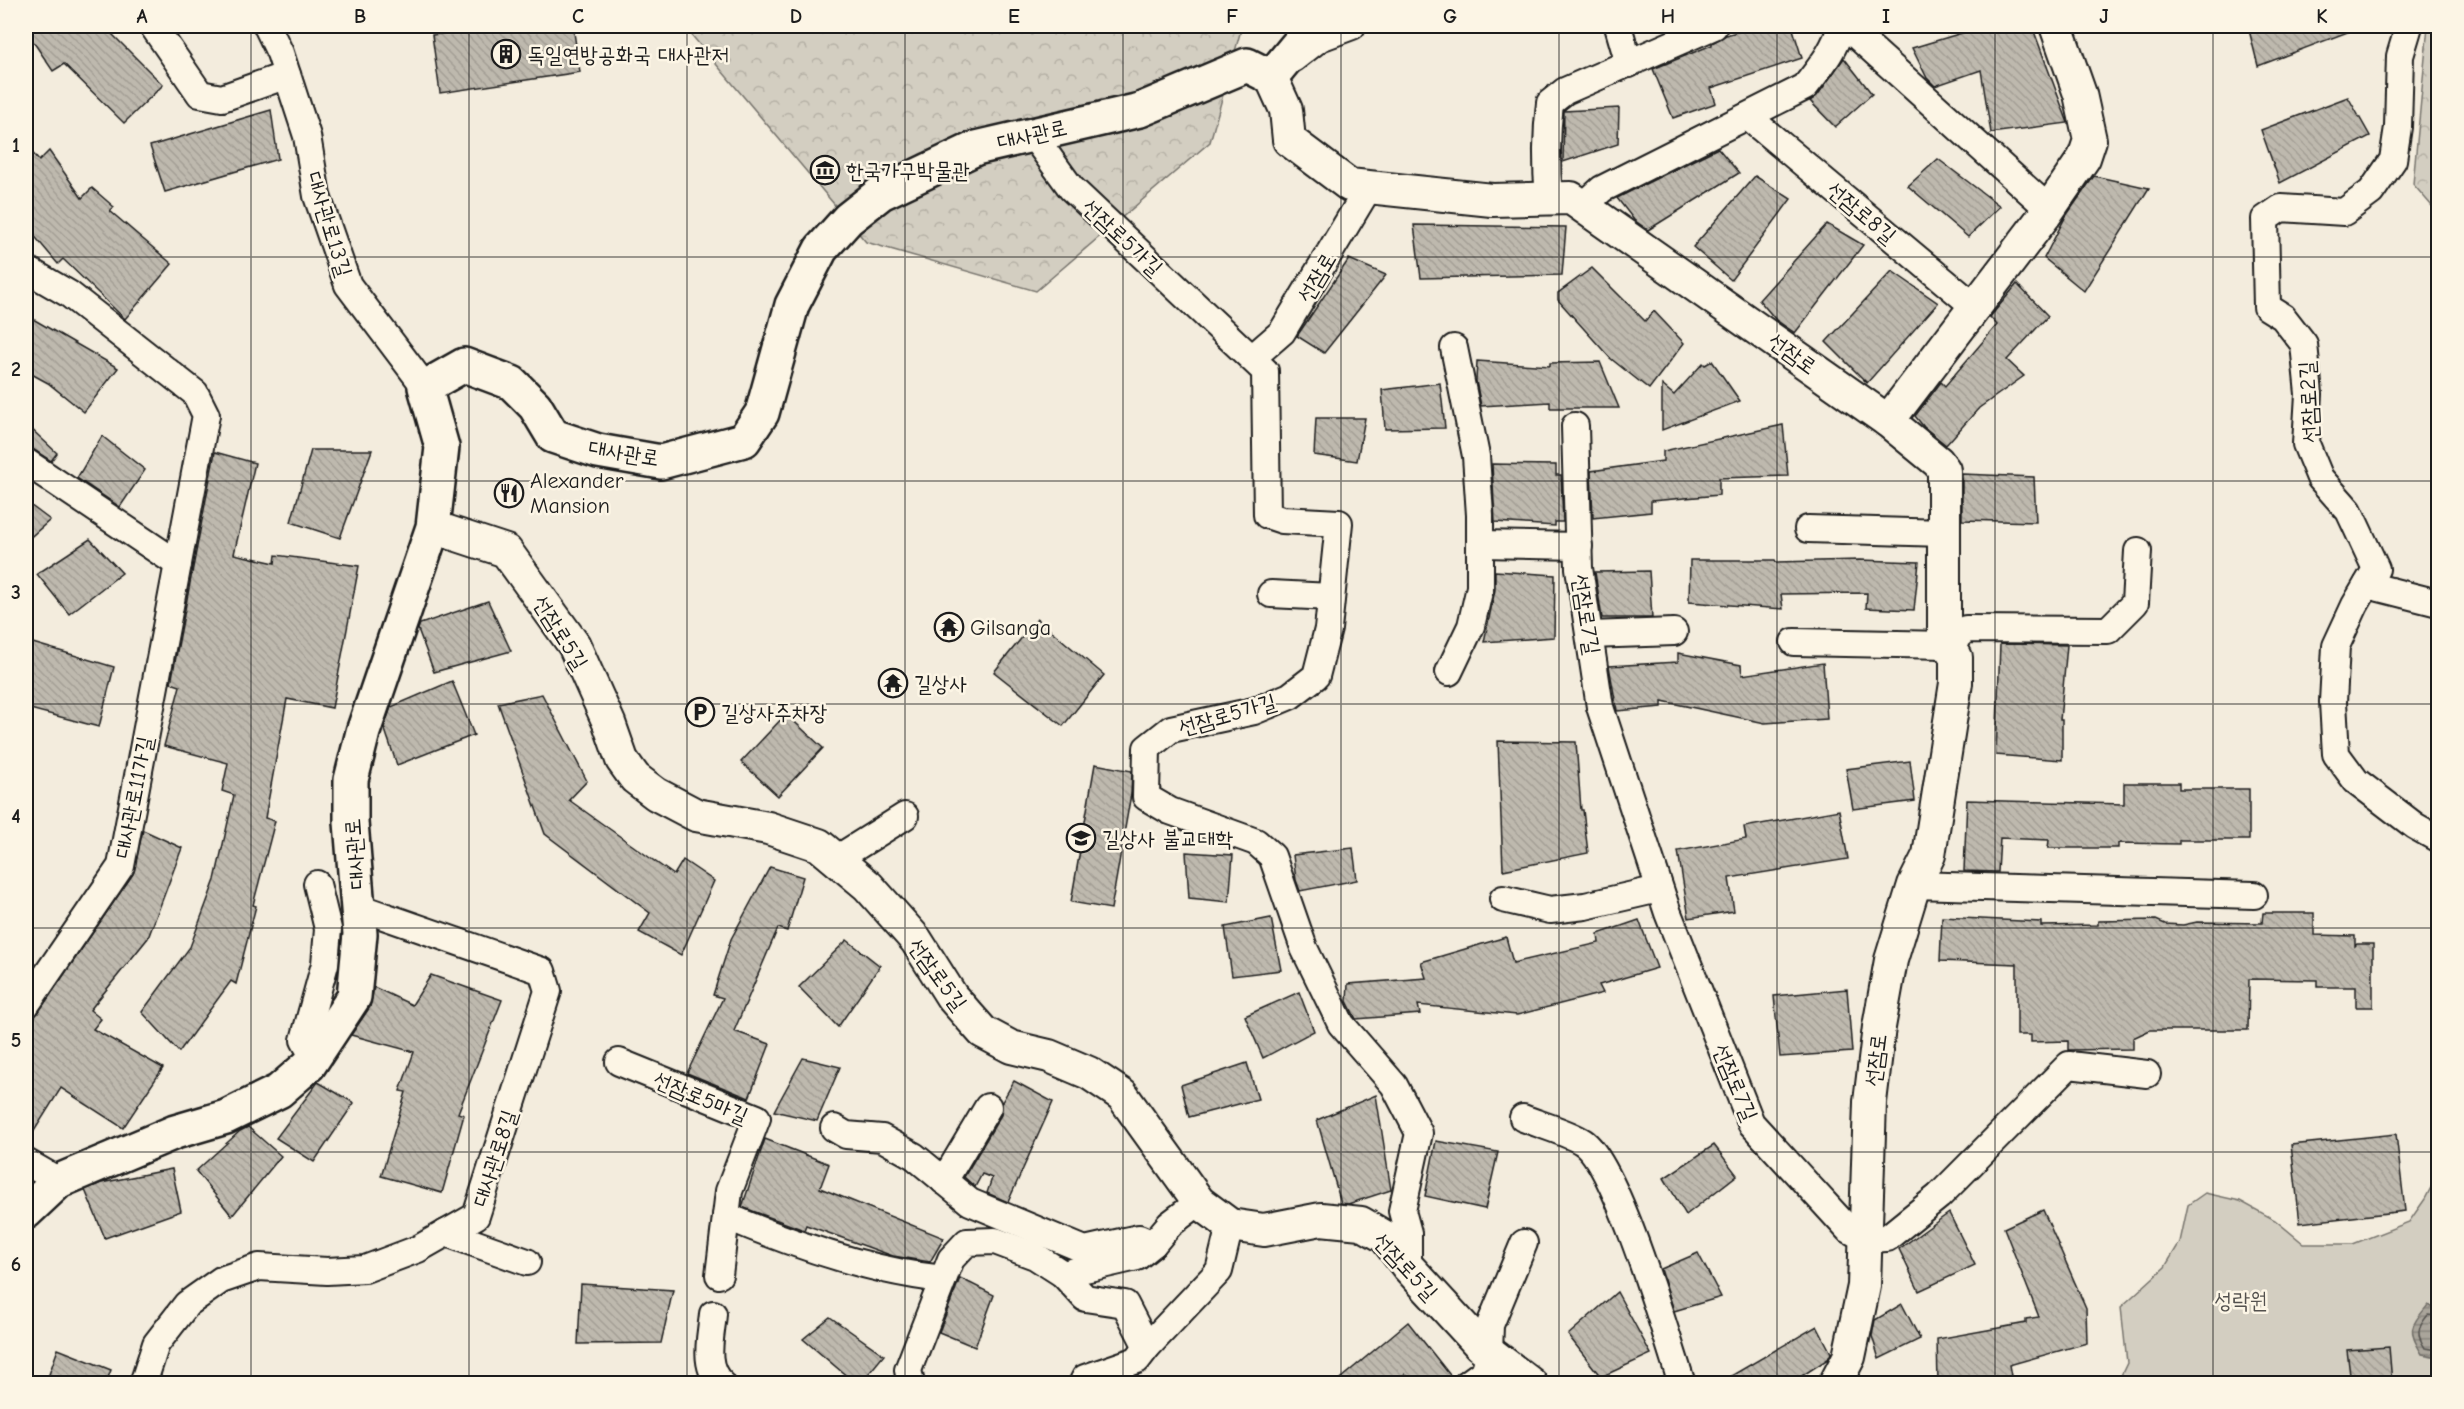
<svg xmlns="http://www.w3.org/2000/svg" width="2464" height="1409" font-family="'Comic Neue','Poor Story',sans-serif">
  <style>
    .forest { fill: url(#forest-crowns); stroke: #78756e; stroke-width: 1.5 }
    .garden { fill: #d3cec1; stroke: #78756e; stroke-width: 1.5 }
    .water { fill: url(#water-rules); stroke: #716e68; stroke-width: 1.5 }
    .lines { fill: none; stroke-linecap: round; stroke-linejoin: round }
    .shore { stroke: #55534f; stroke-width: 1.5 }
    .building { fill: url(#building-back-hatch); stroke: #1c1c1c; stroke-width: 1.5 }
    .minor-casing { stroke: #1c1c1c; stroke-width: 30 }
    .tertiary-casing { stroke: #1c1c1c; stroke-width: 36 }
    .secondary-casing { stroke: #1c1c1c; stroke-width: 38 }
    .minor { stroke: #fcf5e5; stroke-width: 26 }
    .tertiary { stroke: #fcf5e5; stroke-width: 32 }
    .secondary { stroke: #fcf5e5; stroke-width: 33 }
    .grid { fill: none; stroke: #1c1c1c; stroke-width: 1.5; stroke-opacity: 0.55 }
    .labels { text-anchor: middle; stroke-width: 5; stroke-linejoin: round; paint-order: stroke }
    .poi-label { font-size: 22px; fill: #1c1c1c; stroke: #fcf5e5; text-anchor: start }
    .street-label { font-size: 22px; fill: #1c1c1c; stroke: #fcf5e5 }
    .park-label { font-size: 22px; fill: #53514e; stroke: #fcf5e5 }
    .neatline { fill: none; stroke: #1c1c1c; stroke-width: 2 }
    .grid-label { font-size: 20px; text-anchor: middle; font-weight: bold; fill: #1c1c1c }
  </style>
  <defs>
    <pattern id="forest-crowns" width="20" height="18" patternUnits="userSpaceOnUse" patternTransform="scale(1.5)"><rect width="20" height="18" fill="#d3cec1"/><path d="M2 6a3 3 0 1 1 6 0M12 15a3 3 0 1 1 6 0" fill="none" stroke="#b5b0a5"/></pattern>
    <pattern id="water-rules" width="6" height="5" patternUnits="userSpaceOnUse" patternTransform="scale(1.5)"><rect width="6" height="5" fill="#aaa59b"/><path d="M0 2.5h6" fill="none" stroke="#8a867e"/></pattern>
    <pattern id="building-back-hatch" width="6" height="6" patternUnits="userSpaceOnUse" patternTransform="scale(1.5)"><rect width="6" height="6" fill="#beb9ae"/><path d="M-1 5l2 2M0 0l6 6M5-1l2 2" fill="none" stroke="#a39e95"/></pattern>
  </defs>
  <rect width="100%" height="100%" fill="#f3ecdd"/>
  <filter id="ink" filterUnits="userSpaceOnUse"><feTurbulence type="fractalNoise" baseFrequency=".0167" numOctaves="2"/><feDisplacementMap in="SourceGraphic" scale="12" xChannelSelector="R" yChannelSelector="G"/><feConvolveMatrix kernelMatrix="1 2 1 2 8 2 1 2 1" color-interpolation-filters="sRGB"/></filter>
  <g filter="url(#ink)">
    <g class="forest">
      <path d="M684,26H1242L1210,142L1036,291L866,242Z"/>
      <path d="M2428,26H2438V213L2413,184Z"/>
    </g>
    <path class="garden" d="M2438,1174V1383L2117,1384L2127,1363L2121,1307L2165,1267L2180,1242L2188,1205L2205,1193L2240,1201L2275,1220L2304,1244H2353L2409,1222L2425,1199Z"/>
    <path class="water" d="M2428,1305L2438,1311V1357L2422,1354C2407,1329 2410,1327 2428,1305Z"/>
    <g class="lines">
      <path class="shore" d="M2438,1316L2428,1315C2417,1328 2416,1334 2425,1348L2438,1350"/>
    </g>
    <g class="building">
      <path d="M26,26H104L163,85L124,123L64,64L53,71L26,31Z"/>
      <path d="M499,26H573L580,72L440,93L432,35Z"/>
      <path d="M1758,26H1792L1802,58L1711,88L1716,103L1673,118L1653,69L1712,45V43L1726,35Z"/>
      <path d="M1985,26H2032L2068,123L1991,133L1981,70L1935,86L1927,78L1912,48Z"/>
      <path d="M2248,26H2360L2361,27L2258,66Z"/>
      <path d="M1844,58L1872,94L1835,127L1810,101L1817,96Z"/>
      <path d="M2348,97L2370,136L2280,183L2261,130Z"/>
      <path d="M1619,108L1618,144L1563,162L1564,111Z"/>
      <path d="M271,110L278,159L165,192L150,146Z"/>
      <path d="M26,145L39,161L49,151L82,198L92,188L114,207L110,211L172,264L125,319L63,259L58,264L26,226Z"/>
      <path d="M1718,148L1739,173L1648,230L1634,220L1617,198Z"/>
      <path d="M1938,159L2000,206L1968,237L1908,186Z"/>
      <path d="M1755,176L1791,199L1731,280L1693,247Z"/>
      <path d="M2094,176L2149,188L2084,291L2044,258L2066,216Z"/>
      <path d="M1827,224L1863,245L1795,333L1776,320L1759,300Z"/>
      <path d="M1414,225L1566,227L1562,275L1421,278Z"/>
      <path d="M1349,259L1386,275L1324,353L1297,336Z"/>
      <path d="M1592,268L1645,321L1654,311L1684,343L1649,389L1610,358L1558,300V293Z"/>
      <path d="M1892,271L1938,303L1867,383L1826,342Z"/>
      <path d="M2017,284L2048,316L2007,360L2024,376L1979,408L1946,445L1924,427L1915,416L1941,382L1945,386L1997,325L1990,317Z"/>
      <path d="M26,315L118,368L84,412L48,383L26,371Z"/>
      <path d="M1477,361L1550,366V363L1600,362L1619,408H1550V402L1481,406L1476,381Z"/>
      <path d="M1712,361L1740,401L1662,430V385L1674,395L1703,363L1705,365Z"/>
      <path d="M1440,383L1445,428L1385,429L1382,390Z"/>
      <path d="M1316,418H1365L1357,461L1314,455Z"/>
      <path d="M26,424L57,453L51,461L34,450L26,447Z"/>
      <path d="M1783,425L1788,476L1719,478V495L1651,501V512L1593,518L1591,471L1663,461V451Z"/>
      <path d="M102,436L145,470L120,507L77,478Z"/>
      <path d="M311,450H372L340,538L291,522Z"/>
      <path d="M215,452L255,463L234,554L275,563L276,555L359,566L332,708L287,699L265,818L275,821L253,905L256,906L236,984L231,981L179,1052L142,1012L190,947L215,880L234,795L222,791L228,763L164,746L180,686L171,683Z"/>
      <path d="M1492,464L1556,465V475H1561L1563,522H1555V526L1495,522Z"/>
      <path d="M1962,474L2034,477L2036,522L1962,520Z"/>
      <path d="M26,502L50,520L26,541Z"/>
      <path d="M90,539L122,573L69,614L37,574Z"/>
      <path d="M1690,560H1775L1776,562L1860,560L1919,562L1914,610L1866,608L1867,593L1781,594L1783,609L1689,602Z"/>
      <path d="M1495,571L1555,575L1554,637L1484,642L1495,590Z"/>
      <path d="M1649,571L1652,618H1602L1595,572Z"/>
      <path d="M488,601L511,651L434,672L418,629L420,624Z"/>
      <path d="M1037,619L1104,675L1063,726L994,672Z"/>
      <path d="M26,641L114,667L99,727L26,708Z"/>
      <path d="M2000,644L2067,645L2060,720H2062V760L1996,755Z"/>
      <path d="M1678,653L1741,665L1742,675L1823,663L1827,719L1765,723L1662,701V707L1617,711L1609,666L1678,662Z"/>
      <path d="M452,681L474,735L397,765L384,727L391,707Z"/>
      <path d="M542,694L587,781L569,800L674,875L683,860L714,881L681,955L639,932L650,913L545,834L498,703Z"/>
      <path d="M786,714L823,748L778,796L741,762Z"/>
      <path d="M1498,741L1576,742L1581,810H1583L1588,853L1503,870Z"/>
      <path d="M1910,761L1915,801L1853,809L1846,769Z"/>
      <path d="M1095,764L1132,771L1131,794L1111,909L1071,902Z"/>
      <path d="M2124,783H2179V789H2249V840H2179V844L2118,843V848H2048L2049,840L2000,838L1998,872L1964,871L1967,800L2124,804Z"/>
      <path d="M1839,810L1848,859L1729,878L1734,911L1689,918L1678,851L1746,839L1744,827Z"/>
      <path d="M143,830L182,848L148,938L90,1010L101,1019L93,1029L163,1068L123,1128L61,1088L26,1144V1020L38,1013L133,874Z"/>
      <path d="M1353,848L1357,880L1300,891L1296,880L1293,855Z"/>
      <path d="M1186,852L1233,855L1229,902L1189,898Z"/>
      <path d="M770,867L803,877L787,931L778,928L734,1031L770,1044L749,1098L687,1073L723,998L713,995L731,939Z"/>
      <path d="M2263,913H2314V935L2355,936V946L2357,944H2373V1007H2356V987H2317V980L2249,979L2248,1030H2150L2133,1038V1049L2068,1050V1041L2031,1042V1035H2017V964L1940,961L1942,917L2041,922V926L2098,925V921L2156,920L2165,924L2183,925L2197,922L2262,923Z"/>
      <path d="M1271,918L1281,970L1232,976L1225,927Z"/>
      <path d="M1639,920L1657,968L1599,985L1603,993L1517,1015L1418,1005L1420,1014L1356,1019L1347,1001L1348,984L1426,978L1421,962L1506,937L1513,963L1599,943L1598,934Z"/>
      <path d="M847,940L880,966L838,1027L799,987Z"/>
      <path d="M431,975L502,1000L458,1113L464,1115L442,1193L381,1176L406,1092L400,1091L414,1052L351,1035L370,1007L374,987L412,1005Z"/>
      <path d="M1847,989L1852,1052L1780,1057L1774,996Z"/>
      <path d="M1299,992L1314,1031L1263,1058L1245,1016Z"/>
      <path d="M803,1058L840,1067L817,1121L774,1111Z"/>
      <path d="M1247,1063L1258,1099L1189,1117L1181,1085Z"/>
      <path d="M1014,1081L1053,1102L1008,1202L987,1193L992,1178L982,1174L975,1187L964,1177L1001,1115L1002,1102Z"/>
      <path d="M318,1082L354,1103L314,1162L276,1138Z"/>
      <path d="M1376,1095L1391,1190L1348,1204L1341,1203L1317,1120Z"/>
      <path d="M248,1127L281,1156L232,1216L196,1171L240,1131Z"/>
      <path d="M2396,1134L2405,1211L2300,1223L2291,1145Z"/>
      <path d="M765,1139L829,1164L820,1188L944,1238L930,1262L893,1256L806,1225L804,1230L742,1207Z"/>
      <path d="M1436,1141L1498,1152L1485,1209L1425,1196Z"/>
      <path d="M1714,1145L1737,1175L1686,1215L1664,1178Z"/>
      <path d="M172,1169L181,1211L105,1238L85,1190L101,1183Z"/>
      <path d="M2043,1210L2086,1308L2087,1343L2009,1365L2011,1376L1972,1383H1938L1937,1339L2026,1323V1319L2039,1317L2004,1228Z"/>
      <path d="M1949,1213L1975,1265L1919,1291L1899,1249Z"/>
      <path d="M1698,1253L1721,1297L1674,1311L1661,1269Z"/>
      <path d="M960,1278L994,1295L975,1347L939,1332Z"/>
      <path d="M581,1284L673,1290L661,1343L578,1344Z"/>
      <path d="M1617,1292L1651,1354L1601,1377L1568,1335Z"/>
      <path d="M1902,1304L1920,1339L1879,1359L1872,1336L1875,1320Z"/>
      <path d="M830,1317L884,1355L861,1383H855L803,1339Z"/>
      <path d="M1408,1322L1453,1379L1452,1383H1416L1405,1374L1391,1383H1335Z"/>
      <path d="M1817,1326L1831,1353L1828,1359L1791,1383H1719Z"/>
      <path d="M2389,1347L2392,1383H2351L2347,1350Z"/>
      <path d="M58,1349L111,1370L106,1383H46Z"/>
    </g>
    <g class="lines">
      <g class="minor-casing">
        <g id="minor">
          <path d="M153,26L200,94L222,98L287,75"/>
          <path d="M267,26L280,53L307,136L317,196L348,285L425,387"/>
          <path d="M1618,26L1629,64"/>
          <path d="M1846,26L2049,209"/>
          <path d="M2409,26L2400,56L2398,127L2393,160L2371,192L2344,212L2281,208L2265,219L2267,307L2283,317L2304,344L2309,394L2306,444L2320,478L2349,511L2376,569L2355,605L2336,646L2333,702L2336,754L2356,781L2415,826L2438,839"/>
          <path d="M1293,59L1320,38L1352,26"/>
          <path d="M1748,117L1975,307"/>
          <path d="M1032,134L1071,188L1265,371L1267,515L1282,520L1339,523L1328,629L1316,676L1290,696L1254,711L1171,729L1147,748L1146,797L1170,811L1256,842L1272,856L1304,948L1341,1024L1394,1085L1419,1133L1402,1211L1408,1233V1267"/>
          <path d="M1549,199C1546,166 1546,136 1550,103L1565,91L1714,26"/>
          <path d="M1583,206L1602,189L1805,87C1820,67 1835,50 1841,26"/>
          <path d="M26,269L69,294L195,393L206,415L121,866L26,1005"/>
          <path d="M1252,358L1282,332L1369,187"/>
          <path d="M1575,426L1579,568L1600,707L1668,913L1751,1123L1848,1229L1866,1239L1887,1238L1939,1196L2069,1065L2147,1074"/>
          <path d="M26,462L178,564"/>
          <path d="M1808,529L1944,533"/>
          <path d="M1480,544L1579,546"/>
          <path d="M2367,585L2438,603"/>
          <path d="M1271,594L1331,597"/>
          <path d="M1590,635L1674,632"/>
          <path d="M1794,642L1948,645L1966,629L2108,630L2135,603L2138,551"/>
          <path d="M1449,672L1471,626L1480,587V515L1476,456L1454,348"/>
          <path d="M835,860L905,816"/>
          <path d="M1914,885L2254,895"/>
          <path d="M1503,899L1550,910L1585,906L1659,889"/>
          <path d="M314,1058L304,1040L325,964L328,929L317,884"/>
          <path d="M619,1062L757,1118L729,1191L719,1275"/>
          <path d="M1523,1118C1541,1125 1567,1132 1583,1142C1617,1165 1667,1338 1682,1384"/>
          <path d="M834,1128L846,1135L882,1138L914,1156L970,1202L1085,1250L1139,1238L1153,1244"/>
          <path d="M26,1162L59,1181"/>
          <path d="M944,1181L988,1107"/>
          <path d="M726,1216C794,1245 869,1271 943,1279"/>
          <path d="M446,1233L527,1262"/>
          <path d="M1063,1274L1137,1257L1153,1244L1170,1224L1199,1202"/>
          <path d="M713,1314C711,1337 702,1367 722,1384"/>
          <path d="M143,1384L156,1344L187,1304L221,1280L259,1267L327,1271L365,1269L418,1249L476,1216L548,991L542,971L358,907"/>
          <path d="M911,1384L908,1370L951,1259L967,1242L995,1241L1035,1256L1063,1274L1085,1298L1125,1304L1147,1347"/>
          <path d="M1082,1384L1085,1378L1137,1360L1147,1347L1219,1271L1230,1225"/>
          <path d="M1467,1384L1485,1371L1489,1353L1490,1325L1524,1243"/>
        </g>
      </g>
      <g class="tertiary-casing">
        <g id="tertiary">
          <path d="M1271,77L1286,110L1289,140L1349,185L1492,200L1571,198L1888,421L1938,462L1944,470V638L1956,657V683L1929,855L1914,885L1891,960L1879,1027L1870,1102L1864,1286L1849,1357L1835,1384"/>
          <path d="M1888,421L2045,215L2084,158L2090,140L2080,94L2056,26"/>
          <path d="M433,527L506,551L574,645L609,723L622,760L635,778L656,794L696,815L768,828L819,845L868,886L916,940L952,997L983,1032L1011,1047L1049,1056L1089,1073L1122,1095L1199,1202L1230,1225L1264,1230L1321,1219L1361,1223L1385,1237L1408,1267L1480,1345L1531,1384"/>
        </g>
      </g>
      <g class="secondary-casing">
        <path id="secondary" d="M26,1212L59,1181L175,1132L226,1117L279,1091L309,1065L354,997L360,934L351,822V780L363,732L433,527L442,447L425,387L464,365L512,383L535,406L553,436L598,451L661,462L744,440L762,413L792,305L821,249L848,219L881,193L976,148L1140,110L1247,65L1271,77L1304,37L1306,26"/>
      </g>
      <use href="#minor" class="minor"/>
      <use href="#tertiary" class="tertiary"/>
      <use href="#secondary" class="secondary"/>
    </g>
  </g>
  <path class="grid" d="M251,26V1384M469,26V1384M687,26V1384M905,26V1384M1123,26V1384M1341,26V1384M1559,26V1384M1777,26V1384M1995,26V1384M2213,26V1384M26,257H2438M26,481H2438M26,704H2438M26,928H2438M26,1152H2438"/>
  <defs>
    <g id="building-ring" transform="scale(1.5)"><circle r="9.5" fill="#fcf5e5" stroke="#1c1c1c" stroke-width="1.5"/><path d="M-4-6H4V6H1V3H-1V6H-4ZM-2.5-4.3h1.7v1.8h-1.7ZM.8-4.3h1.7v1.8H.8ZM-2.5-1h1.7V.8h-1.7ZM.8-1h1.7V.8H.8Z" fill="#1c1c1c"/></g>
    <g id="museum-ring" transform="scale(1.5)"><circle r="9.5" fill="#fcf5e5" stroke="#1c1c1c" stroke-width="1.5"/><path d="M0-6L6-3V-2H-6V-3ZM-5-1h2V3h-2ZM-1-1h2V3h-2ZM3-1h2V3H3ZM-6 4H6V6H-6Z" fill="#1c1c1c"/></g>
    <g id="restaurant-ring" transform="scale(1.5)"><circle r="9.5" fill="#fcf5e5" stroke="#1c1c1c" stroke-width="1.5"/><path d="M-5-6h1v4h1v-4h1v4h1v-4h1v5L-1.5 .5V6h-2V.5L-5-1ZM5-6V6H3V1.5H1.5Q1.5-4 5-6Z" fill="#1c1c1c"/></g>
    <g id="temple-ring" transform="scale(1.5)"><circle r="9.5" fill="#fcf5e5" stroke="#1c1c1c" stroke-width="1.5"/><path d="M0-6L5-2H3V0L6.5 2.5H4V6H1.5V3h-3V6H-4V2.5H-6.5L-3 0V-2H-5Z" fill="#1c1c1c"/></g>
    <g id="parking-ring" transform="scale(1.5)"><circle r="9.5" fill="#fcf5e5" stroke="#1c1c1c" stroke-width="1.5"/><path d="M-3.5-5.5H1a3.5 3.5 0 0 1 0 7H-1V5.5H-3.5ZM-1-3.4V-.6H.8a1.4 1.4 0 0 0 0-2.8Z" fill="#1c1c1c"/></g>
    <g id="school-ring" transform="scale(1.5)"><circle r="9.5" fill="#fcf5e5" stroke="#1c1c1c" stroke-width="1.5"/><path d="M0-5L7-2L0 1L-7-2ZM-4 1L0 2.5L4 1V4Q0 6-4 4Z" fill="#1c1c1c"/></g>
  </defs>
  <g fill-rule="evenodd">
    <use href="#building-ring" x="506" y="54"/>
    <use href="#museum-ring" x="825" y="170"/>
    <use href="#restaurant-ring" x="509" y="493"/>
    <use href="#temple-ring" x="949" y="627"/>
    <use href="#temple-ring" x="893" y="683"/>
    <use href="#parking-ring" x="700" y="712"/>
    <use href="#school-ring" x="1081" y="838"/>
  </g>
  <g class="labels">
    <g class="poi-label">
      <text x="527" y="62">독일연방공화국 대사관저</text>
      <text x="846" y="178">한국가구박물관</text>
      <text x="530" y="488">Alexander<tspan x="530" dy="25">Mansion</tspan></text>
      <text x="970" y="635">Gilsanga</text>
      <text x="914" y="691">길상사</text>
      <text x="721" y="720">길상사주차장</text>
      <text x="1102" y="846">길상사 불교대학</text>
    </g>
    <g class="street-label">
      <text transform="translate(1032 134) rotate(-13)" y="8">대사관로</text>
      <text transform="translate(1862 212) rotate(40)" y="8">선잠로8길</text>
      <text transform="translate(330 224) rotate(73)" y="8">대사관로13길</text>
      <text transform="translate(1123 237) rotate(43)" y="8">선잠로5가길</text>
      <text transform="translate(1316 277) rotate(-59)" y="8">선잠로</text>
      <text transform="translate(1793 353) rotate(36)" y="8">선잠로</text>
      <text transform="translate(2308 402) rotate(-93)" y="8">선잠로2길</text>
      <text transform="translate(624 452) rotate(9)" y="8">대사관로</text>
      <text transform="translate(1587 614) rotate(81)" y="8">선잠로7길</text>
      <text transform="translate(561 632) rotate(58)" y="8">선잠로5길</text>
      <text transform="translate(1227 714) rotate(-16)" y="8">선잠로5가길</text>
      <text transform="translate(133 797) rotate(-79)" y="8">대사관로11가길</text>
      <text transform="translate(354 854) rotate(-94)" y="8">대사관로</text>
      <text transform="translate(938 974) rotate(54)" y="8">선잠로5길</text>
      <text transform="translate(1875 1060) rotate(-83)" y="8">선잠로</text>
      <text transform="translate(1736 1082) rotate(67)" y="8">선잠로7길</text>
      <text transform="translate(701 1097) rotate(23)" y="8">선잠로5마길</text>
      <text transform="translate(494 1158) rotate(-72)" y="8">대사관로8길</text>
      <text transform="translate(1406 1266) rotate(47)" y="8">선잠로5길</text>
    </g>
    <g class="park-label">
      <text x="2241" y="1308">성락원</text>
    </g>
  </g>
  <rect width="2464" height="1409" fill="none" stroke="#fcf5e5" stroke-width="66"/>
  <rect x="33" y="33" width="2398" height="1343" class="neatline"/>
  <g class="grid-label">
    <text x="142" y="23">A</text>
    <text x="360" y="23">B</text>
    <text x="578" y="23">C</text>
    <text x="796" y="23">D</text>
    <text x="1014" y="23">E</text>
    <text x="1232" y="23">F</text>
    <text x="1450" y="23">G</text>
    <text x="1668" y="23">H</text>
    <text x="1886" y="23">I</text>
    <text x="2104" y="23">J</text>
    <text x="2322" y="23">K</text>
    <text x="16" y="152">1</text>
    <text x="16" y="376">2</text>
    <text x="16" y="599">3</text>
    <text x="16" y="823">4</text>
    <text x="16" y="1047">5</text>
    <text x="16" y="1271">6</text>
  </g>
</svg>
